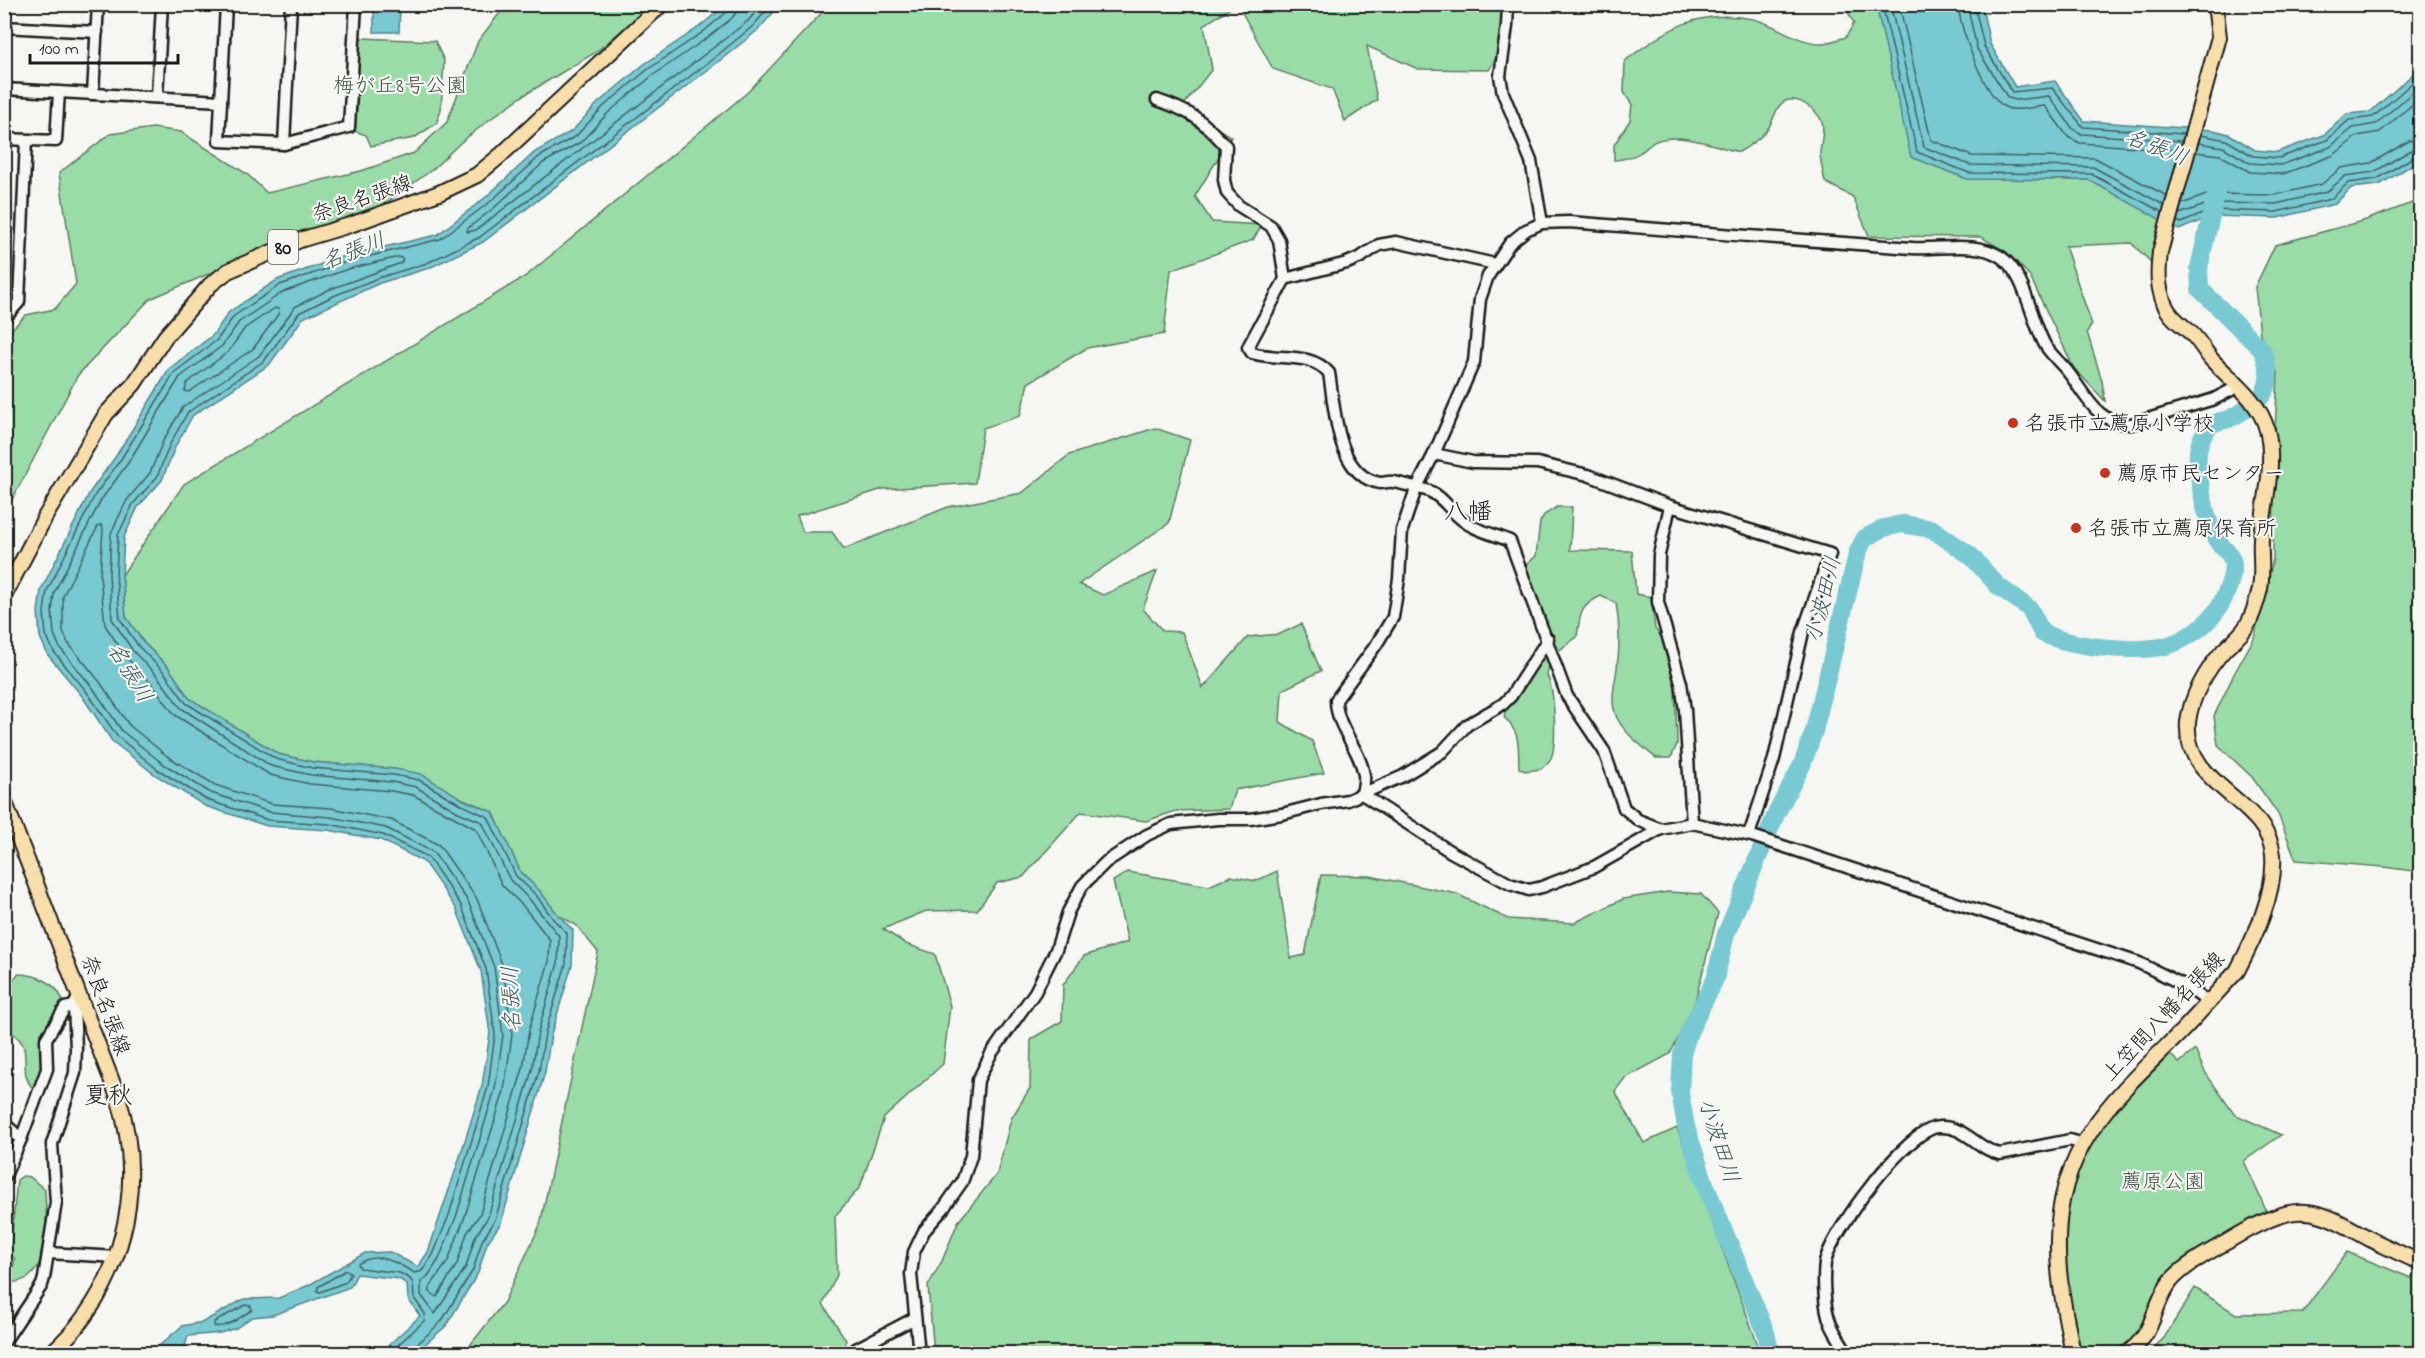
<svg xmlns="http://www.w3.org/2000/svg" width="2425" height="1358" font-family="'Indie Flower','Klee One',sans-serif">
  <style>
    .green { fill: #9adca7; stroke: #5b7c62; stroke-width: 1.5 }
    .water { fill: #78c9d1; stroke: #538489; stroke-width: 1.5 }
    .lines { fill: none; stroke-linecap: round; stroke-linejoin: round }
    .shore { stroke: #416164; stroke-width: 1.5 }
    .river { stroke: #78c9d1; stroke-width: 18 }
    .minor-casing { stroke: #1c1c1c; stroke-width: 15 }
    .major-casing { stroke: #1c1c1c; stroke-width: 18 }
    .minor { stroke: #f6f6f2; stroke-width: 10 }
    .major { stroke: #f8deab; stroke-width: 14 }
    .poi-dot { fill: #c8321e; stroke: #f6f6f2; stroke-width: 2 }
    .labels { text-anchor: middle; stroke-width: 4.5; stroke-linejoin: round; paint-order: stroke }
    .shield { fill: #f6f6f2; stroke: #5d5d5c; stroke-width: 1.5 }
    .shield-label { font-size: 20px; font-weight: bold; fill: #1c1c1c }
    .park-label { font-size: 21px; fill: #425646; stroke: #f6f6f2 }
    .street-label { font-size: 21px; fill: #1c1c1c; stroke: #f6f6f2 }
    .poi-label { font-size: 21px; fill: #1c1c1c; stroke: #f6f6f2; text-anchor: start }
    .water-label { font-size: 22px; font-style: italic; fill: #3c595b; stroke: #f6f6f2 }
    .quarter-label { font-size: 24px; fill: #1c1c1c; stroke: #f6f6f2 }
  </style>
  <rect width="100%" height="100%" fill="#f6f6f2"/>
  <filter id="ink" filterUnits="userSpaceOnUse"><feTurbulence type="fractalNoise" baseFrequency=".0167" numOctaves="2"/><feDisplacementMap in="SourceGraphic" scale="12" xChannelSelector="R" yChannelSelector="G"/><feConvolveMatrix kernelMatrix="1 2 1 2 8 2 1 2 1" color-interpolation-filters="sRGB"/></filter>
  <g filter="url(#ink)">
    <g class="green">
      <path d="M506,5H652L596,52L521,97L489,120L460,143L433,169L372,213L253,255L150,299L78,375L5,513V336L26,315L55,309L76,284L59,173L110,134L153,128L181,132L247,174L267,193L361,171L414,153L447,122L478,41Z"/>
      <path d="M829,5H1235L1204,25L1212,69L1183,106L1231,137L1195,196L1212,222L1262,225L1253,240L1171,270L1164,334L1087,348L1028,383L1020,416L983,428L975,483L883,489L797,516L803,532H832L844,549L948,507L1022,493L1069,455L1155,428L1190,440L1169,523L1079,584L1103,595L1157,571L1143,609L1163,631L1182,632L1203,688L1248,637L1280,634L1301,624L1321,671L1282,690L1280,722L1312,741L1324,773L1235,790L1229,809L1176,811L1146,821L1081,812L1023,877L997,883L977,910L926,911L883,929L906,944L935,954L950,1006L943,1064L884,1118L860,1187L835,1216L837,1275L823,1304L846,1340L842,1353H464L504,1302L540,1225L598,952L576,925L558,915L540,891L521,873L493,812L395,769L313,762L278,754L189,698L169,668L144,643L126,617L122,575L184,484L526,276L748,92Z"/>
      <path d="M1238,5H1508L1512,29L1489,70L1418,69L1367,46L1377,100L1345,121L1332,89L1273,69Z"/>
      <path d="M1844,5H1876L1912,157L1967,179L2089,180L2160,218L2151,262L2131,243L2065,246L2092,325L2087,332L2102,381L2105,401L2074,368L2029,275L2007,252L1981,237L1869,236L1853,197L1825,182C1823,173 1821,163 1820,154C1820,145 1825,131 1822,122C1817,109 1794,92 1781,104C1776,109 1775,115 1772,121C1767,134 1751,145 1739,152C1715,146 1681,132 1656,141C1650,143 1646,149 1641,152C1632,158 1624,159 1614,160V145L1630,120L1632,105L1624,92L1625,61C1666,29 1699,8 1753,19C1777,24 1797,44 1823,43C1831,42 1839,39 1846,37L1854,23Z"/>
      <path d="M360,38L435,41L444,61L441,109L437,123L414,138L371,146L366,135L354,131Z"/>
      <path d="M2420,200V872L2384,867L2296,860L2278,814L2252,777L2218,745L2214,716L2234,674L2254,638L2273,560L2275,430L2278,374L2260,334L2255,287L2275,245L2366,220Z"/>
      <path d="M1557,507H1572L1570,550L1632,551L1636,594L1651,597L1655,629L1668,645L1674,669L1677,737V744L1671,758H1656C1642,746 1625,734 1617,718C1609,701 1615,685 1617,668C1620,646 1620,625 1616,603L1601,596C1579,606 1580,615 1577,637C1559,651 1550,652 1547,676C1555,689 1557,745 1551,758C1549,762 1544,766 1541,769L1525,771L1519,768C1518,744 1521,734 1504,717L1506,709L1520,690L1521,667L1526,660L1546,647L1524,566L1536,556L1540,522L1544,515Z"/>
      <path d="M1277,871L1291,958L1305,955L1321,875L1370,876L1457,894L1508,919L1574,923L1623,899L1668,892L1701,894L1718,913L1693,1009L1670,1054L1625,1078L1615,1091L1644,1143L1677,1128L1761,1353H934L928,1286L942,1261L958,1222L997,1174L1011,1119L1030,1088L1031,1039L1062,1021L1063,985L1084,956L1128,942L1113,881L1128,872L1209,886L1231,876L1256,881Z"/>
      <path d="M18,974C37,974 57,983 63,1001L43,1037L44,1069L37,1092C11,1072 42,1046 5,1029V990Z"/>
      <path d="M2195,1050L2205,1072L2234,1114L2281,1135L2244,1161L2268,1215L2162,1282L2138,1337L2114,1353L2082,1354C2065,1291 2056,1221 2082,1159C2085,1153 2088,1144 2092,1138C2109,1111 2147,1079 2170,1054L2179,1063Z"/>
      <path d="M23,1176L30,1177L45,1190C46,1216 52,1256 30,1276C25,1281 15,1282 8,1284L15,1259L10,1255L17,1180Z"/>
      <path d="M2347,1252L2411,1278L2420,1265V1353L2147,1354L2164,1338L2195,1288L2236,1314L2302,1313Z"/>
    </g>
    <g class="water">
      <path d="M727,4L780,5L758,30L718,62L483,242L429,268L380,283L303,318L269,365L193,415L175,447L162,480L138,507L124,537L122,575L126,617L144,643L169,668L189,698L278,754L313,762L395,769L421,774L464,800L493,812L521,873L540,891L558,915L573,930L572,965L551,1035L545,1072L501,1223L487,1243L478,1273L446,1326L415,1353H380L420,1316L408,1299L407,1284L399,1279L357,1274L350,1287L273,1315L252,1317L236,1328L220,1333L188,1336L183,1353H151L182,1326L203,1322L244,1299L279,1298L309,1285L365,1253L390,1252L418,1267L428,1252L457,1166L482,1086L490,1033L481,971L456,908L424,862L381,840L328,830L267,826L205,806L154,774L112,741L82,696L48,655L40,637L38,612L41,590L90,492L116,456L170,368L213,335L229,312L277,280L344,256L437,235L486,197L535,152L572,131L598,103L643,65L699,27Z"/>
      <path d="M374,5H400L399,32H374Z"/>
      <path d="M1876,5H1978L1982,8L1990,44L2015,87L2055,81L2084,121L2213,130L2229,134L2255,150L2277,152L2324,135L2347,114L2370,112L2420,68V160L2379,185L2351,188L2335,204L2277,218L2212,216L2179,230L2089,180L1967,179L1911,157Z"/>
    </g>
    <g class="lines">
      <g class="shore">
        <path d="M737,4V11L732,18L707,38L652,76L608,113L581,142L543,163L494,208L468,228L467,232L476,230L748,21L762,4"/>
        <path d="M1882,4L1917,152L1969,173L2091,174L2162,212"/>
        <path d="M1890,4L1924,147L1970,165L2093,167L2164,205"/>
        <path d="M1899,4L1931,140L1972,156L2095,158L2167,196"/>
        <path d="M1958,4C1959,27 1985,99 2007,108C2019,112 2033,106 2045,106L2068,137L2080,143L2179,150"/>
        <path d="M1967,4L1977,49L2008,98L2016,100L2049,96L2073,129L2082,134L2182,141"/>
        <path d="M1974,4L1984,46L2012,92L2052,88L2083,127L2184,134"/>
        <path d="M2201,135L2226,140L2253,156L2279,158L2327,140L2349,120L2373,117L2420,76"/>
        <path d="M2199,143L2223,147L2250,163L2281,165L2330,147L2353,128L2376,124L2420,86"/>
        <path d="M2196,152L2220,155L2250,172L2283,174L2334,155L2357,136L2380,132L2420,98"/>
        <path d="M2182,204L2209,194L2275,195L2322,184L2341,168L2371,163L2409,141L2420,139"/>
        <path d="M2179,214L2211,203L2276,204L2327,192L2345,176L2374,172L2413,149L2420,148"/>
        <path d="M2177,221L2181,223L2212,210L2276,212L2331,199L2348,183L2377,179L2415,156H2420"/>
        <path d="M399,257L403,259L401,263L328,290L295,307L259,356L183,407L163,441L150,473L127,500L111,533L109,575L112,619L133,651L158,677L181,708L271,766L311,775L392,782L416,787L458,812L482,822L510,880L530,900L559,936L558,963L538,1032L532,1070L488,1217L475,1237L466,1267L435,1314L421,1295V1282L428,1276L439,1259L456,1217L495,1089L503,1035L494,967L468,901L433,852L386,828L330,817L270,812L211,793L162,763L122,731L93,688L60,648L54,634L52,612L54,593L101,500L128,463L180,377L222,346L239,322L283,292L348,269Z"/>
        <path d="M275,308L278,309L279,313L253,349L189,392L185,391L187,383L228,352L245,328Z"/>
        <path d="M101,525L103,528L100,576L105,625L126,657L151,683L175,715L270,775L310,784L391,791L413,795L476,829L502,885L523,906L550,940L549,961L529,1030L523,1068L480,1214L467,1233L457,1264L437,1297L430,1292V1287L448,1261L464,1219L504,1091L512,1035L503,967L477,899L439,845L391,820L331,808L272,804L215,785L167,756L129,725L100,682L68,643L63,631V596L98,526Z"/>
        <path d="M346,1270L351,1273L346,1282L320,1292L317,1291L318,1287Z"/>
        <path d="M245,1305L251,1306L252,1310C240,1317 227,1329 214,1326V1322Z"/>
        <path d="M388,1354L424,1321L425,1314L414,1298L413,1283L410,1279L400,1273L360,1268L358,1264C377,1250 397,1263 415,1273L422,1271L433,1255L449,1215L488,1087L495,1034L486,969L461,905L428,857L383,835L329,824L268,820L207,800L157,769L117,736L87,692L54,652L46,635L44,612L47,591L95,495L121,459L175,372L217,340L234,316L280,285L346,262L440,239L490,202L539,157L576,136L603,107L647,70L703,32L728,11L730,4"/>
        <path d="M411,1354L414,1347L441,1322L473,1270L482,1241L495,1220L539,1071L545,1033L566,964L567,933L553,919L536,895L516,876L488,817L462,805L419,780L394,775L312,768L276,759L186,703L164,672L139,647L120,619L116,575L118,535L133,504L157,477L170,444L188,412L264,361L299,313L331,297L378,278L427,263L480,237L714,58L753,26L772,4"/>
      </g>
      <path class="river" d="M1771,1354L1766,1333L1706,1187L1686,1127L1680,1092L1682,1054L1689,1032L1715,979L1726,934L1777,812L1802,765L1814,731L1858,551L1865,538L1884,528L1902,524L1932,529L1971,556L1998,586L2030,609L2042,633C2072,647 2146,656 2177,642C2194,634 2211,621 2221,604C2227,592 2233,578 2233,565C2232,552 2222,549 2216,539C2206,521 2194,465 2199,446C2201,439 2205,431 2210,426C2215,421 2225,421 2231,418C2263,401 2278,387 2262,350L2200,289L2199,268L2216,194"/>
      <g class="minor-casing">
        <g id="minor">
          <path d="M226,4L219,141L284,144L349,127L356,4"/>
          <path d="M1508,4L1507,26L1500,76L1503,93L1531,161L1542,223"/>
          <path d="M4,27L97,32"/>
          <path d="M4,89L221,101"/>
          <path d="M93,94L98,4"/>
          <path d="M157,97L162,4"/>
          <path d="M1157,100C1192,112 1201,119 1226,146L1224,180L1227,193L1239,206L1271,226L1279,240L1285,279L1248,347L1252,353C1278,361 1310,351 1329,373C1335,408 1336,476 1380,483C1384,483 1389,481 1393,482C1396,482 1427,490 1429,491C1443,497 1449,509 1460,518C1473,530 1494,534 1510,541L1567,696L1604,751L1624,808L1638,820L1661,829"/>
          <path d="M4,139L56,141L59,92"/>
          <path d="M284,144L291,4"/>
          <path d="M1285,279L1347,263L1361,257L1379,245L1396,242L1495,264"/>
          <path d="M4,319L19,302L26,140"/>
          <path d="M1434,454L1473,462L1537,463L1588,475L1670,506L1830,554L1803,632L1774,759L1749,835"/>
          <path d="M1670,506L1659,555L1658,602L1681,683L1685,710L1692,823"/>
          <path d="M1362,794C1363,788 1365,780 1364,775C1360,748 1336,728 1336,700L1376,645L1393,617L1399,579L1402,530L1416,489L1434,454L1474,362L1480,299L1488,276L1510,243L1526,230L1542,223L1569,222C1683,231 1798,240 1912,248C1941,250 1976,240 2001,257C2025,273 2031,320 2045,345C2051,355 2061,363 2068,372C2086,395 2097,425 2131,424L2214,399L2239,386"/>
          <path d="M1362,794L1451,852L1510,884L1529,890L1542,887L1594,867L1661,829L1692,823L1752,836L2139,963L2186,986L2208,1002"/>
          <path d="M4,1123L21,1139L4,1178"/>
          <path d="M21,1139L47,1069L46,1039L65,1008L74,1006"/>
          <path d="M48,1253L117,1257"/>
          <path d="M4,1342L42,1285L44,1278L56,1202L52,1144L75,1073L76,1048L74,1006L76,1001L82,999"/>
          <path d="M851,1354L856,1349L915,1318"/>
          <path d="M919,1354L911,1274L914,1252L924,1231L943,1209L962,1182L971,1156L978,1080L991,1054L1035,992L1056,950L1068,912L1082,886L1106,862L1147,835L1171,824L1218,819H1250L1282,814L1321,804L1348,800L1403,776L1442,752L1467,725L1503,704L1511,696L1548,639"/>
          <path d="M1848,1354C1842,1343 1834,1333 1830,1322C1824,1306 1823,1280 1825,1263C1830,1233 1908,1128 1939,1127C1965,1125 1978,1150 2000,1154L2070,1140L2082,1144"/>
        </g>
      </g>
      <g class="major-casing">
        <g id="major">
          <path d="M4,596L45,517L106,414L134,384L165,337L210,285L228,271L300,240L350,225L439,193L477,175L501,155L662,4"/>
          <path d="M4,800L118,1097C147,1188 123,1290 50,1354"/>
          <path d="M2073,1354C2066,1317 2057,1278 2058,1241C2058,1146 2116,1096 2178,1035C2198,1015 2217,992 2237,971C2254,939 2276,893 2273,855C2268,799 2183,787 2188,722C2191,696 2207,669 2224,650C2232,642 2240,636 2246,627C2253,616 2257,601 2260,589C2263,572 2260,555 2261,539C2263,504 2276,465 2267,430C2260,401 2231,380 2212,360C2205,352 2200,342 2192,334C2183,325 2170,318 2165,305C2157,287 2158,270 2160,252L2219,37L2216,12L2212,4"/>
          <path d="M2126,1354C2155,1334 2151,1311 2168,1285C2177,1270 2207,1253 2223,1244C2242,1233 2263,1220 2285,1214C2317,1205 2344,1225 2370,1239C2387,1247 2403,1255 2420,1262"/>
        </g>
      </g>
      <use href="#minor" class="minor"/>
      <use href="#major" class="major"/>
    </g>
  </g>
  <g class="poi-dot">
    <circle cx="2013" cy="423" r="6"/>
    <circle cx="2105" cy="473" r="6"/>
    <circle cx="2076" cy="528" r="6"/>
  </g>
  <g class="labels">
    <rect class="shield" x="268" y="230" width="30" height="34" rx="4.5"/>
    <g class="shield-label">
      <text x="283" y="254">80</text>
    </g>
    <g class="park-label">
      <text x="400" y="92">梅が丘8号公園</text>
      <text x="2163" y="1188">薦原公園</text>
    </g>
    <g class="street-label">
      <text transform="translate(362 198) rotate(-19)" y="7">奈良名張線</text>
      <text transform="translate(106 1005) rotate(70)" y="7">奈良名張線</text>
      <text transform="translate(2163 1016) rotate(-47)" y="7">上笠間八幡名張線</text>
    </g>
    <g class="poi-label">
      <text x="2025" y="430">名張市立薦原小学校</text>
      <text x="2117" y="480">薦原市民センター</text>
      <text x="2088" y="535">名張市立薦原保育所</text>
    </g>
    <g class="water-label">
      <text transform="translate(2157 146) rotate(21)" y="8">名張川</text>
      <text transform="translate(353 250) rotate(-21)" y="8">名張川</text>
      <text transform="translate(1822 599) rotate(-76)" y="8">小波田川</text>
      <text transform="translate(131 672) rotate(59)" y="8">名張川</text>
      <text transform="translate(510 999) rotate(-92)" y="8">名張川</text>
      <text transform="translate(1720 1140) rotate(72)" y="8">小波田川</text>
    </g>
    <g class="quarter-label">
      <text x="1468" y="519">八幡</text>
      <text x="108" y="1103">夏秋</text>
    </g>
  </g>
  <rect width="2425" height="1358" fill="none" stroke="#f6f6f2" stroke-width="24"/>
  <rect x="12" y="12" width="2401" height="1334" fill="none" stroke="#1c1c1c" stroke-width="2" filter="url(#ink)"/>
  <path d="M30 54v9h148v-9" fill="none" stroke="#1c1c1c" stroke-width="3"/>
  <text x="39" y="54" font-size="18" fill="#1c1c1c" stroke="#f6f6f2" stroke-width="4.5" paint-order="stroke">100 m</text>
</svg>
